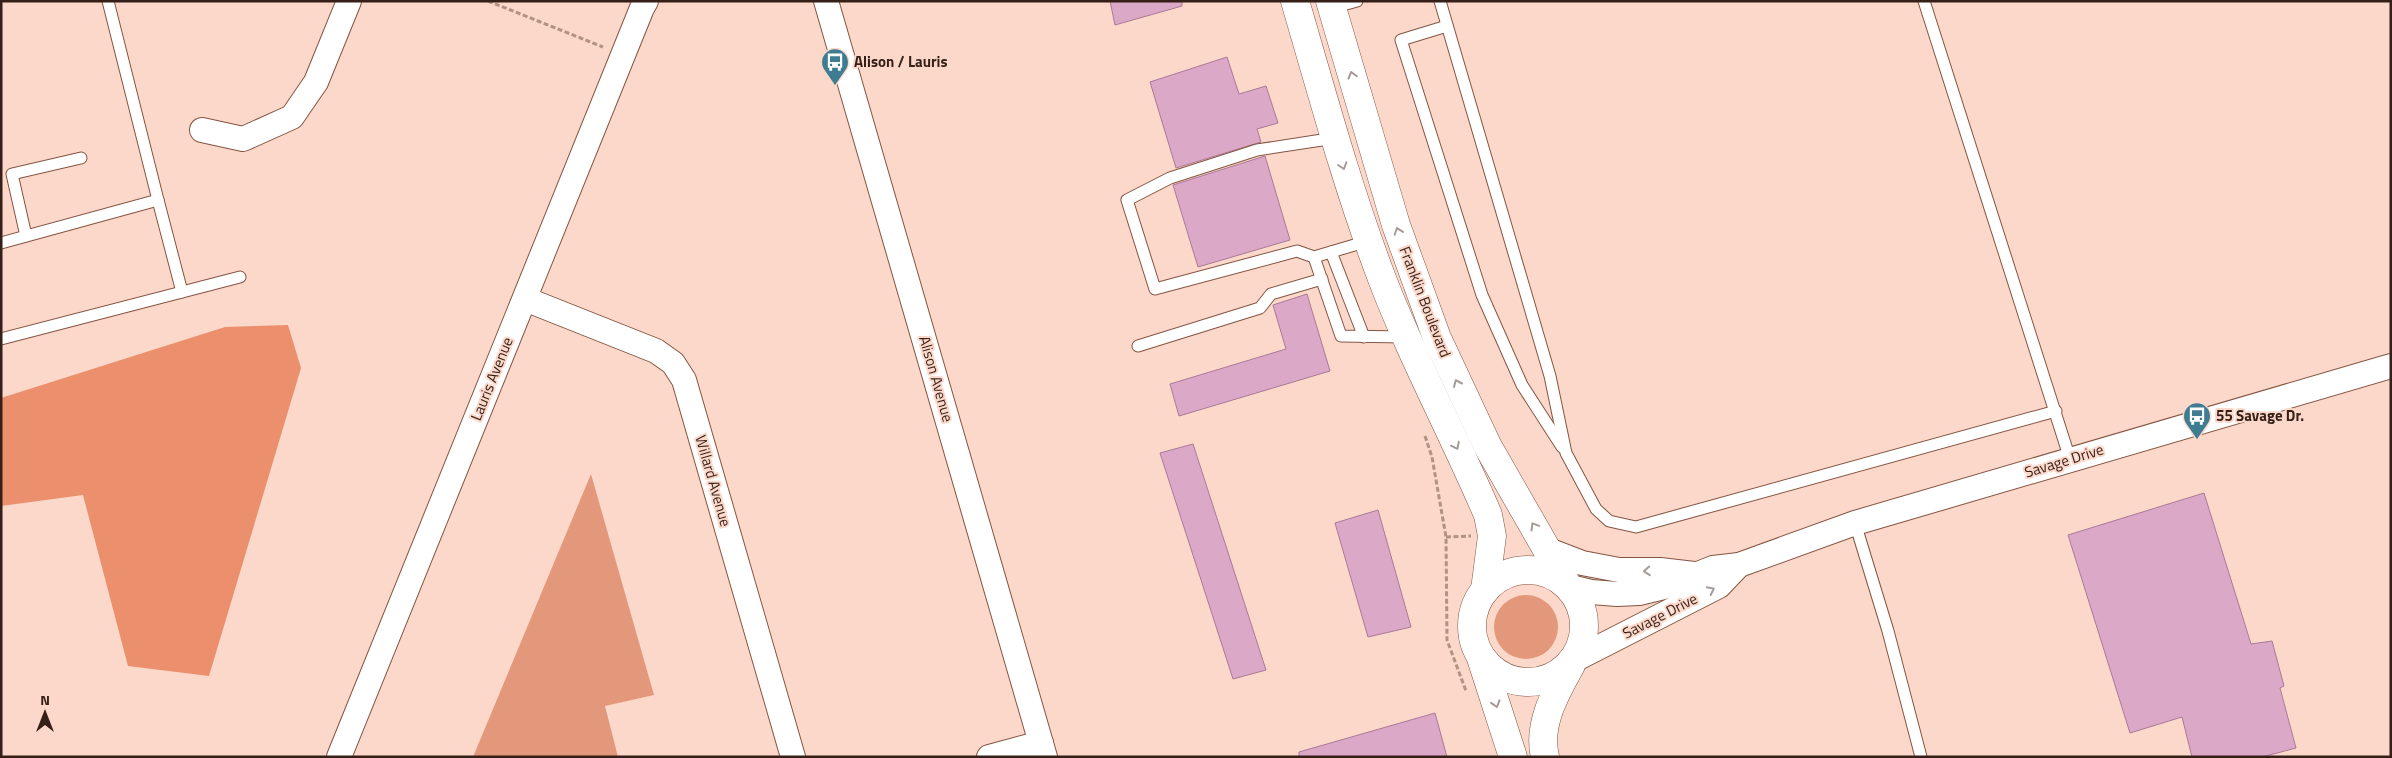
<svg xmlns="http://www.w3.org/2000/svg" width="2392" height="758" font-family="'Titillium Web',sans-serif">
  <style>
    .green { fill: #e4987b }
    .forest { fill: #eb8f6c }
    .building { fill: #dca8c8; stroke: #aa7997 }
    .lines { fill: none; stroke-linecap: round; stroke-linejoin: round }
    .lane-casing { stroke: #865441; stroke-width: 13 }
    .street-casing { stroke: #865441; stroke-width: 26 }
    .secondary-casing { stroke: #865441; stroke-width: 29 }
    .path { stroke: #b09286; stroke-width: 3; stroke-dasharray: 5 2.5; stroke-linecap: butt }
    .lane { stroke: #fff; stroke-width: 11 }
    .street { stroke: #fff; stroke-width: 24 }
    .secondary { stroke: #fff; stroke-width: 28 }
    .oneway { stroke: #a49a97 }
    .labels { text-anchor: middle; stroke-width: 4; stroke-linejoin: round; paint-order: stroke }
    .poi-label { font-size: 15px; font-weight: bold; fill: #351f17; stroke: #fbd8ca; text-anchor: start }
    .street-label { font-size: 15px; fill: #351f17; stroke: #fbd8ca }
  </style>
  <rect width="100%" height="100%" fill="#fbd8ca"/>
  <g class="green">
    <path d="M591,474L654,695L605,706L618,757H473Z"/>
    <circle cx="1526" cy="627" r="32"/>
  </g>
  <path class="forest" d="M288,325L301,368L209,676L128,666L83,495L1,506V398L225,327Z"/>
  <g class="building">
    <path d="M1110,1H1182V6L1115,25Z"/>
    <path d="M1227,57L1239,94L1266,86L1278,123L1257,129L1261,142L1176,168L1150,82Z"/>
    <path d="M1265,156L1290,240L1198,267L1173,185Z"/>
    <path d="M1307,294L1330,371L1179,416L1170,384L1286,349L1273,305Z"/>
    <path d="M1193,444L1266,670L1233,679L1160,453Z"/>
    <path d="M2204,493L2251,644L2272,641L2284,686L2280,688L2296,748L2262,757H2192L2182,717L2130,733L2068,535Z"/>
    <path d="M1378,510L1411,627L1368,637L1335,523Z"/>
    <path d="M1435,713L1447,757H1299V752Z"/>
  </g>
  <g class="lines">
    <g class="lane-casing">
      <g id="lane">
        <path d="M1440,1L1550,376L1566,453L1596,509L1609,521L1636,527L2056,411"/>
        <path d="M1924,1L2070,459"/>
        <path d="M1332,8L1357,1"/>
        <path d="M1447,26L1401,40L1482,295L1522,385L1562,447"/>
        <path d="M158,200L182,292"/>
        <path d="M26,236L12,174L81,158"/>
        <path d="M1368,241L1314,257L1341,336L1405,337"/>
        <path d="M1,243L158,200L108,1"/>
        <path d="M1331,252L1364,337"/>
        <path d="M1314,257L1297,251L1155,289L1127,200L1170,178L1257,150L1335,138"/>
        <path d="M1,339L240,277"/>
        <path d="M1138,346L1260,308L1271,294L1322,279"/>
        <path d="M1855,523L1888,631L1921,757"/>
      </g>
    </g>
    <g class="street-casing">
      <g id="street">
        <path d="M826,1L1045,757"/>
        <path d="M202,130L243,139L292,117L316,82L349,1"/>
        <path d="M525,299L656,351L673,363L684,380L793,757"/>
        <path d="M1548,550L1582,563L1619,570H1660L1694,574"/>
        <path d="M1570,587L1591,592L1617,594L1639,593L1668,586L1713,568L1739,565L1855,523L2391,366"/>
        <path d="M1574,660L1719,586L1739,565"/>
        <path d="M339,757L642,8L646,1"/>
        <path d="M989,757L1041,743"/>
      </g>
    </g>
    <g class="secondary-casing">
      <g id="secondary">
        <path d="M1295,1C1322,93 1347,186 1381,276C1412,358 1454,435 1488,515L1492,536L1485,590"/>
        <path d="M1330,1L1396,225L1437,338L1487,445L1566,583"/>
        <circle cx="1528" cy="626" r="56"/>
        <path d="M1481,658L1513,757"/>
        <path d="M1545,757C1537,724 1556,692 1571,665"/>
      </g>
    </g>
    <g class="path">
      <path d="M488,1L603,47"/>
      <path d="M1425,436L1432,457L1446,537L1447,640L1466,691"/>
      <path d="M1446,537L1471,536"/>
    </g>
    <use href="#lane" class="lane"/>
    <use href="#street" class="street"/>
    <use href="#secondary" class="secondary"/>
  </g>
  <defs><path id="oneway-chevron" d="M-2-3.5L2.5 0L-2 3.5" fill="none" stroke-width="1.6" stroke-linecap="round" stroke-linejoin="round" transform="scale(1.25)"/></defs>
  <g class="oneway">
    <use href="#oneway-chevron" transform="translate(1352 75) rotate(-106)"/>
    <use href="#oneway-chevron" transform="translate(1343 166) rotate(72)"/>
    <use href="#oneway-chevron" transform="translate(1398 231) rotate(-109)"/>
    <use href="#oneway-chevron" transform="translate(1457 383) rotate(-114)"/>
    <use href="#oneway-chevron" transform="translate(1456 446) rotate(64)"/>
    <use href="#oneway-chevron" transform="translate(1534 526) rotate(-121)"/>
    <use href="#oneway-chevron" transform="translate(1647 571) rotate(176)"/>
    <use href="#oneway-chevron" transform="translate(1711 590) rotate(-26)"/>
    <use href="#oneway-chevron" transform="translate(1496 704) rotate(73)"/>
  </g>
  <defs>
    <g id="bus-pin" transform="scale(1.4375)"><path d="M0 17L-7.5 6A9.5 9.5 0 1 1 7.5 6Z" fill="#3d7c91" stroke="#fbd8ca"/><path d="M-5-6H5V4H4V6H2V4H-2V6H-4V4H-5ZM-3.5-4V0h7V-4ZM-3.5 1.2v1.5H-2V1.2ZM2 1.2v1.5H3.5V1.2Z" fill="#fff"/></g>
  </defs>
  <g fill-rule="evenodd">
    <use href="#bus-pin" x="835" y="62"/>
    <use href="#bus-pin" x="2197" y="416"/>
  </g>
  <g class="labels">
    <g class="poi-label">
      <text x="854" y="67">Alison / Lauris</text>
      <text x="2216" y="421">55 Savage Dr.</text>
    </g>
    <g class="street-label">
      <text transform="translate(1425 302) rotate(69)" y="5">Franklin Boulevard</text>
      <text transform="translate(492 379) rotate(-68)" y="5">Lauris Avenue</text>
      <text transform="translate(936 379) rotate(74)" y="5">Alison Avenue</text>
      <text transform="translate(2064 461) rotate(-17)" y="5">Savage Drive</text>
      <text transform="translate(713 481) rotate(74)" y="5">Willard Avenue</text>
      <text transform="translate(1660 616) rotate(-27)" y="5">Savage Drive</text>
    </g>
  </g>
  <rect width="2392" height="758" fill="none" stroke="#351f17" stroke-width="5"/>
  <g transform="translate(45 713)" stroke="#fbd8ca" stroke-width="4" paint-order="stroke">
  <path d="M0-4L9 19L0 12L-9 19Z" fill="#351f17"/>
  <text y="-8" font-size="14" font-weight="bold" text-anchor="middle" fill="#351f17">N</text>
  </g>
</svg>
